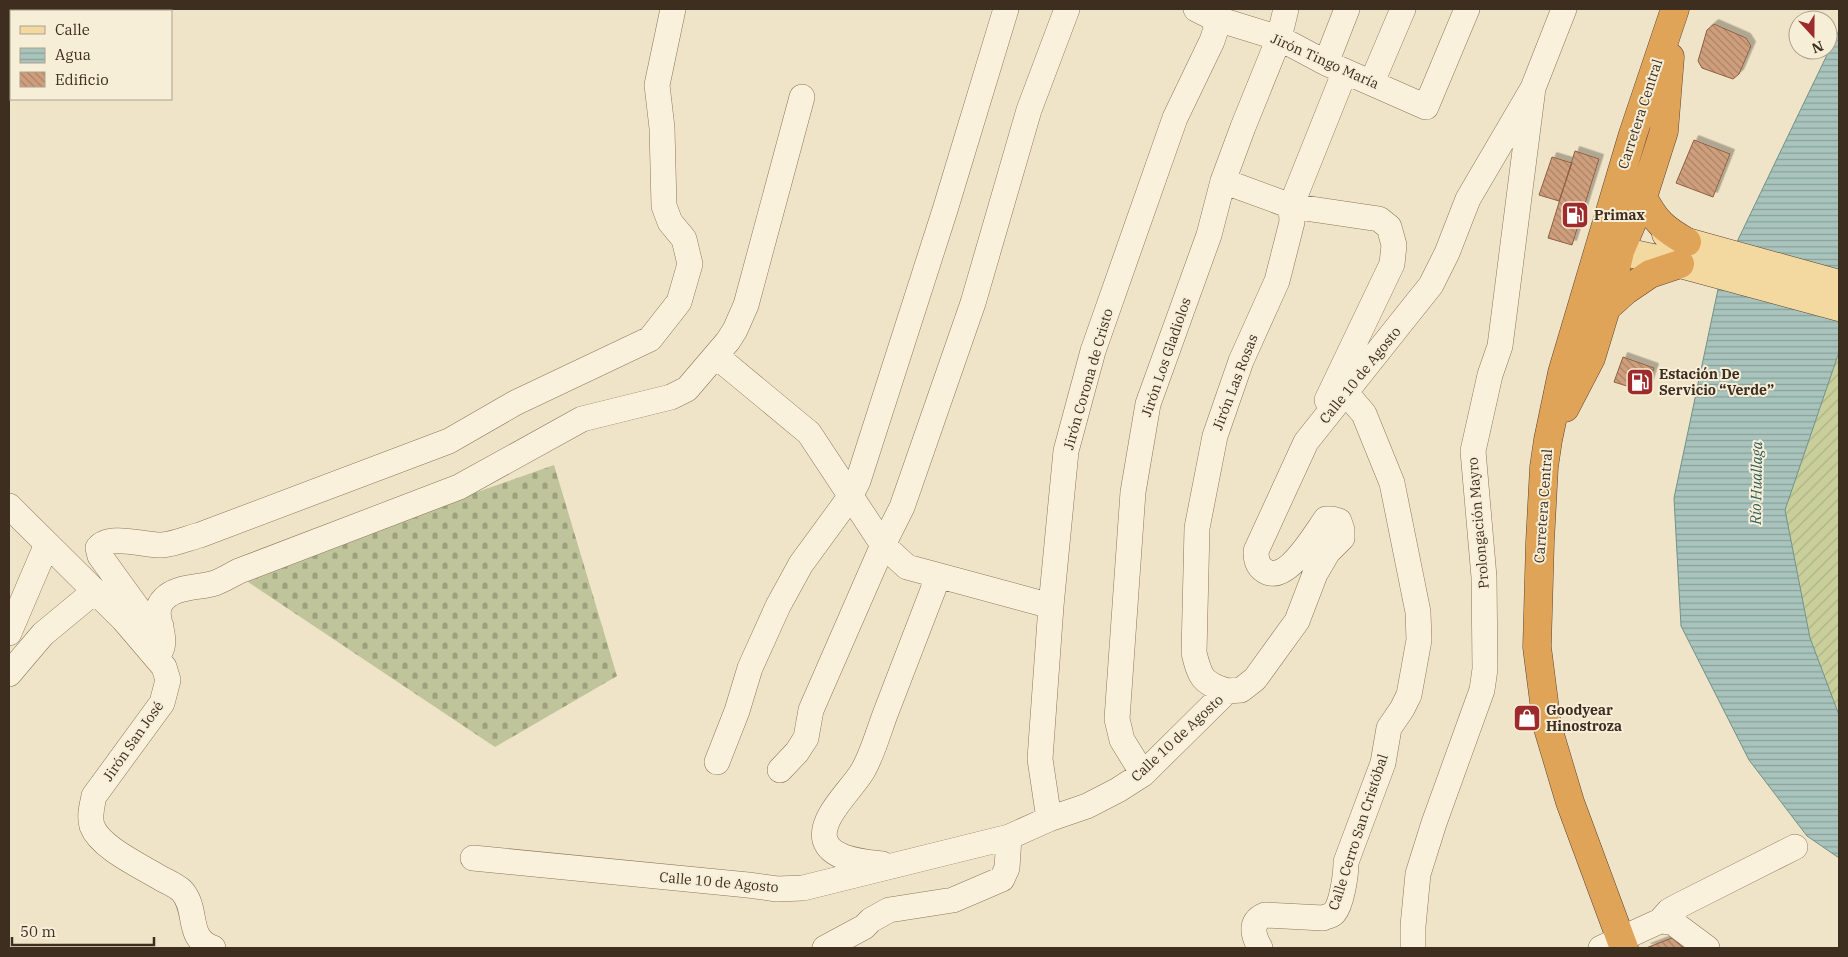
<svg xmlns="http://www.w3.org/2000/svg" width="1848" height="957" viewBox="0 0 1848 957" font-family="'IBM Plex Serif',serif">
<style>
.cemetery{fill:url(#cemetery-stones)}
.garden{fill:url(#garden-furrows)}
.water{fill:url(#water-rules);stroke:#6f938a}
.building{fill:url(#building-back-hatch);stroke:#8d5f41;filter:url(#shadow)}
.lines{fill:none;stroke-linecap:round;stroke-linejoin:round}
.minor-casing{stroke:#8d765c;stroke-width:26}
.major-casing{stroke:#5b4430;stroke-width:29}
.highway-casing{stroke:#5b4430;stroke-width:29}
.minor{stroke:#faf1dc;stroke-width:25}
.major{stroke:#f3d9a0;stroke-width:28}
.highway{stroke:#e0a458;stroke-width:28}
.labels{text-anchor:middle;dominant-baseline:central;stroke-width:4;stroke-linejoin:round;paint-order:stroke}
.street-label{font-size:14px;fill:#3d2e20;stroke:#f7eed8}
.poi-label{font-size:14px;font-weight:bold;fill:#3d2e20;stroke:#f7eed8;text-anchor:start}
.water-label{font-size:15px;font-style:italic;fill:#2f5d5a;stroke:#f7eed8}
</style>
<defs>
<pattern id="cemetery-stones" width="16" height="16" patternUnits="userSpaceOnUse" patternTransform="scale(1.25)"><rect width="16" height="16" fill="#bfc49a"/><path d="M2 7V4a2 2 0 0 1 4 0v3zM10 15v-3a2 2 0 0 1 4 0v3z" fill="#9ca07d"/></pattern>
<pattern id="garden-furrows" width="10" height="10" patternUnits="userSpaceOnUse" patternTransform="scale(1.25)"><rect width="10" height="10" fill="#c9cf9b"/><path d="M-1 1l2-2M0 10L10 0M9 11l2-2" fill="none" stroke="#aeb285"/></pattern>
<pattern id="water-rules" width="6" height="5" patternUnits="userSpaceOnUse" patternTransform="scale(1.25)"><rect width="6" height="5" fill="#a9c4bc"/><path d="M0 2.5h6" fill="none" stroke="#8ba098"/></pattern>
<pattern id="building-back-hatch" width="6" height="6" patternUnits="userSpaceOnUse" patternTransform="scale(1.25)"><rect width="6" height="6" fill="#cf9f7d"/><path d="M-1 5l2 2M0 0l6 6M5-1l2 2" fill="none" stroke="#a98266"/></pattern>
<filter id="shadow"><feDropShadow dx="4.5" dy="-4.5" stdDeviation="0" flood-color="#0004"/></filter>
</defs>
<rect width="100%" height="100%" fill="#f0e4c8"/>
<!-- cemetery -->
<path class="cemetery" d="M554 465 617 676 495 747 239 576Z"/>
<!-- garden -->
<path class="garden" d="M1839 352V715L1810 638 1785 510Z"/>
<!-- water -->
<path class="water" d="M1839 30V352L1785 510 1810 638 1839 715V858L1807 836 1749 760 1681 626 1674 498 1721 275Z"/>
<!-- building -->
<path class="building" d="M1714 24 1746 38 1751 46 1739 74 1733 79 1702 68 1698 61 1707 30Z
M1694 140 1730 154 1713 197 1676 183Z
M1575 151 1599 159 1572 245 1548 238Z
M1552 157 1572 163 1559 201 1539 195Z
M1623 357 1654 368 1646 392 1614 382Z
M1672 938 1684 948H1646Z"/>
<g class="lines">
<!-- minor casing -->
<g class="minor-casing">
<path id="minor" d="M1196 9 1214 18 1279 38 1326 63 1426 107 1467 9
M1326 63 1347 9
M1372 82 1403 9
M1223 181 1291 206 1379 219 1389 227 1394 245 1392 264 1327 400
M716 356 809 433 883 545 907 567 1051 606
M9 506 123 619 164 667 168 680 162 703 94 796C92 806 89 816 92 826 100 848 143 867 162 879 168 882 177 886 182 891 199 910 185 938 213 948
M161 626 147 621 100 556 98 548C109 533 146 546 162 545 175 544 188 538 200 535L449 441 515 403 650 339 679 302 690 264 684 239 670 222 664 206 662 128 657 85 673 9
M9 633 47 544
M156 656C175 640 147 615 164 599 176 586 199 588 215 583 223 580 231 575 239 571L459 487 582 419 671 397 687 389 728 341 735 330 746 305 802 97
M9 674 43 634 95 591
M1227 691C1202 683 1200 677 1194 653L1197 528 1215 436 1241 361 1277 281 1292 222 1291 206 1345 71
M717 762 737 711 750 668 778 606 801 564 850 497 858 481 945 210 1006 9
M780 770 797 752 806 738 811 710 883 545 902 507 973 303 1029 110 1067 9
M1143 774 1122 740 1117 719 1133 492 1148 404 1209 235 1223 181 1243 127 1279 38 1286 9
M1049 819 1040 759 1051 606 1066 451 1093 351 1175 118 1212 41 1216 29 1214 18 1216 9
M473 858 748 885 777 889 803 888 1009 837 1049 819 1087 806 1118 790 1143 774 1227 691 1241 690 1255 679 1297 621 1315 574 1328 552 1342 538V530L1339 521 1332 519H1326C1315 534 1287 584 1265 571 1257 566 1256 559 1256 551L1306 442 1431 285 1447 253 1468 199 1533 88
M882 864C865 862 831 860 825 840 819 818 852 789 862 772 872 756 879 730 886 712 903 667 921 622 938 577
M1660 921 1669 911 1678 906 1795 847
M825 948 864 927 871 920 889 910 953 900 1002 879 1007 868 1009 837
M1260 948C1253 935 1249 922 1265 915L1323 918C1327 916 1331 916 1334 913 1342 904 1346 874 1346 862L1383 763 1389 728 1402 709 1409 695 1419 640 1418 612 1392 483 1364 414 1346 393
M1413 948V926L1418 874 1434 823 1482 690 1485 669 1484 577 1473 451 1490 375 1500 346 1533 88 1564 9
M1601 948 1660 921 1672 922 1707 948"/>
</g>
<!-- major casing -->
<g class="major-casing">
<path id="major" d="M1607 232 1620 251 1680 264 1839 307
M1666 234 1687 242 1839 284"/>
</g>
<!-- highway casing -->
<g class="highway-casing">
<path id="highway" d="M1643 197C1655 221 1664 229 1687 242
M1605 309 1625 291 1650 274 1680 264
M1565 408 1591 358 1609 299 1620 251 1643 197 1664 131 1670 57
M1624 948 1570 802 1547 725 1537 647 1540 542 1544 467 1548 440 1562 373 1633 134 1675 9"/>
</g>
<!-- minor -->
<use href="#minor" class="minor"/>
<!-- major -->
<use href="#major" class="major"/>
<!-- highway -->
<use href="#highway" class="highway"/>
</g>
<!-- icons -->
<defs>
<g id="fuel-square" transform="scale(1.4375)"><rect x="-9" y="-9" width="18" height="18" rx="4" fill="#9e2a2b" stroke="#f7eed8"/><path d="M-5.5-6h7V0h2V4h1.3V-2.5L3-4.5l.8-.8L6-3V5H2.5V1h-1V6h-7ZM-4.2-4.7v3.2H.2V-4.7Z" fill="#fff"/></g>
<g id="shop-square" transform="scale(1.4375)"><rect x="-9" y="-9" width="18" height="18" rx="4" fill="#9e2a2b" stroke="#f7eed8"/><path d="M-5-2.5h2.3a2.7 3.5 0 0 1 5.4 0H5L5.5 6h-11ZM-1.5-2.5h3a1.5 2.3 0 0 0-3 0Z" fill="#fff"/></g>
</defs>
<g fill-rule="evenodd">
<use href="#fuel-square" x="1575" y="215"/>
<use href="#fuel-square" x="1640" y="382"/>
<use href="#shop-square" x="1527" y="718"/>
</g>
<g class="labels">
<!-- street labels -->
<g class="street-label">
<text transform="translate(1325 61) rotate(24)">Jirón Tingo María</text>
<text transform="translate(1640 114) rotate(-72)">Carretera Central</text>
<text transform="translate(1166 357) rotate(-71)">Jirón Los Gladiolos</text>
<text transform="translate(1360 375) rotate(-51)">Calle 10 de Agosto</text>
<text transform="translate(1088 379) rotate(-74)">Jirón Corona de Cristo</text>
<text transform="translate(1235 382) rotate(-69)">Jirón Las Rosas</text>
<text transform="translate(1543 506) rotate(-86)">Carretera Central</text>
<text transform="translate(1478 523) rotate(-95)">Prolongación Mayro</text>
<text transform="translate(1177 738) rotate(-43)">Calle 10 de Agosto</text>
<text transform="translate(133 741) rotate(-55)">Jirón San José</text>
<text transform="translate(1358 832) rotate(-72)">Calle Cerro San Cristóbal</text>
<text transform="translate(719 882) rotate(5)">Calle 10 de Agosto</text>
</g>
<!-- poi labels -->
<g class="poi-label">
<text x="1594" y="215">Primax</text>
<text x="1659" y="374">Estación De<tspan x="1659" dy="16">Servicio “Verde”</tspan></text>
<text x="1546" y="710">Goodyear<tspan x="1546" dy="16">Hinostroza</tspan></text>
</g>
<!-- water labels -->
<g class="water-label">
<text transform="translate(1756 483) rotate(-89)">Río Huallaga</text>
</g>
</g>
<!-- border -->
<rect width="1848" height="957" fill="none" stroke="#3d2e20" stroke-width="20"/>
<!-- legend -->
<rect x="10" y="10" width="162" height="90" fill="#f7eed8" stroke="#ada18e"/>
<rect x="20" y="26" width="25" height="8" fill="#f3d9a0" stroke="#ada18e"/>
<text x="55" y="35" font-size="15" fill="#3d2e20">Calle</text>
<rect x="20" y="48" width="25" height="15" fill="url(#water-rules)" stroke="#ada18e"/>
<text x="55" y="60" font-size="15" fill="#3d2e20">Agua</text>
<rect x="20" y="72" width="25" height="15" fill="url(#building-back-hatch)" stroke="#ada18e"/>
<text x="55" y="85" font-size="15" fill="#3d2e20">Edificio</text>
<!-- north arrow -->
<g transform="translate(1813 35) rotate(159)"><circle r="24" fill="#f7eed8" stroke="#ada18e"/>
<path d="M0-4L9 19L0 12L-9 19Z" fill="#9e2a2b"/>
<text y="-8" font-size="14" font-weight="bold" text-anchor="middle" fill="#3d2e20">N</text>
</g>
<!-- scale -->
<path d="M12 937v8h142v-8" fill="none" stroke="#3d2e20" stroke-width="2.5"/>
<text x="20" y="937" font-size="15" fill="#3d2e20" stroke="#f7eed8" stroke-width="4" paint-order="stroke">50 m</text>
</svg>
